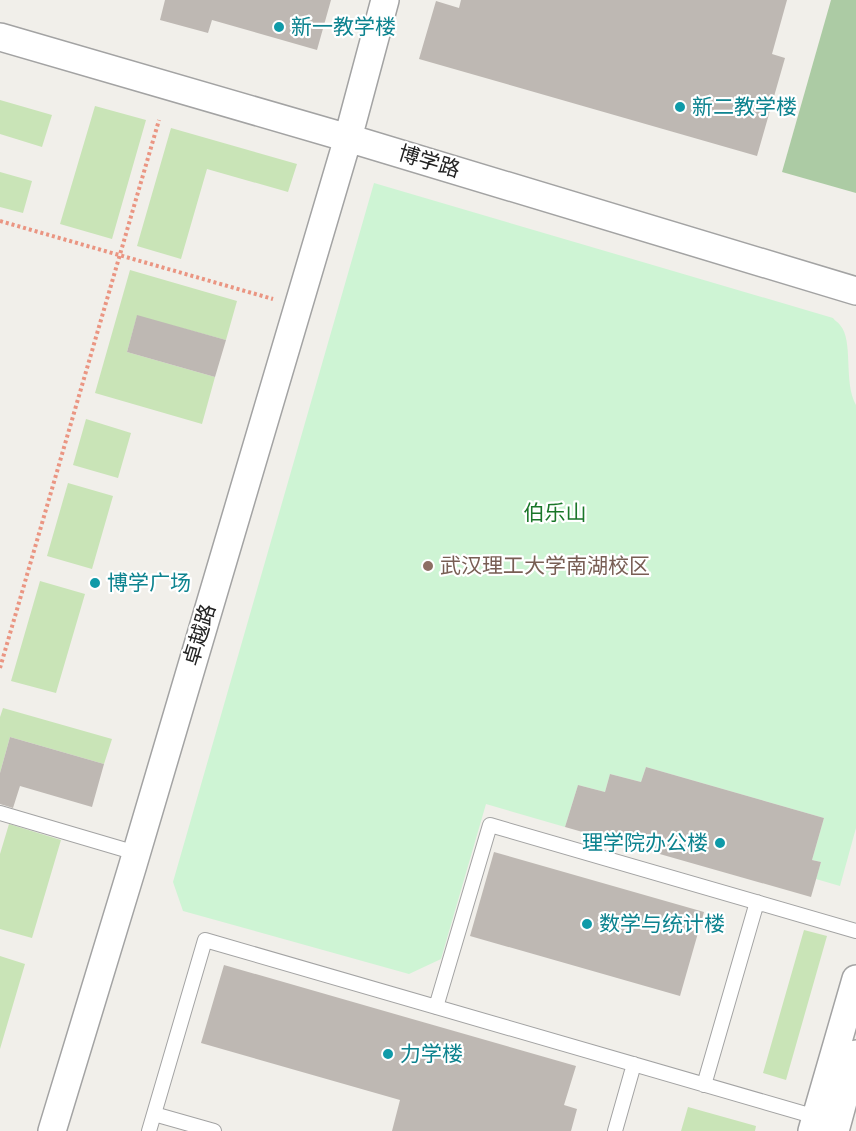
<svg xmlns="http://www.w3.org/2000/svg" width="856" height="1131" viewBox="0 0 856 1131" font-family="'Sofia Sans Condensed','Noto Sans SC',sans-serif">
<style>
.grass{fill:#c9e4b7}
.forest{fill:#accba4}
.park{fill:#cef4d4}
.building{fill:#beb8b3}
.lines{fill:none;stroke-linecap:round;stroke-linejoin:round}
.service-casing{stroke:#a3a3a3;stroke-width:16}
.minor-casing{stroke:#a3a3a3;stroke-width:30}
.path{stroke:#ea9582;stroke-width:4;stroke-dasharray:3 3;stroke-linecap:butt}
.service{stroke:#fff;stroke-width:14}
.minor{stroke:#fff;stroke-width:27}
.culture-dot{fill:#0f9aa8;stroke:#fff;stroke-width:2}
.education-dot{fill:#8d6e63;stroke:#fff;stroke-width:2}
.labels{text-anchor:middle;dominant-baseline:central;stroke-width:4.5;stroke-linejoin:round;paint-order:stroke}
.culture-label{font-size:21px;fill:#0d838f;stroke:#fff;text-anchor:start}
.street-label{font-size:21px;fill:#222;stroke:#fff}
.park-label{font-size:21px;fill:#1a7629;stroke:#fff}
.education-label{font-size:21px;fill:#785e54;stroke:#fff;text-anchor:start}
</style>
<rect width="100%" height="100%" fill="#f1efea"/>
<!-- grass -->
<path class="grass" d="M0 100 52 115 42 147 0 134Z
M95 106 146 120 112 239 60 224Z
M171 128 297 164 288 192 207 169 181 259 137 246Z
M0 172 32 181 23 213 0 207Z
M130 270 237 301 226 340 137 316 127 352 215 377 202 424 95 393Z
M86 419 131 433 118 478 73 465Z
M68 483 113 496 92 569 47 556Z
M40 581 85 594 56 693 11 681Z
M3 708 112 739 104 764 10 737 0 773V717Z
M9 824 61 840 32 938 0 929V854Z
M804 930 827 936 786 1080 763 1073Z
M0 956 25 964 0 1049Z
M688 1107 756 1126 755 1131H681Z"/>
<!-- forest -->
<path class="forest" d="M831 0H856V193L782 172Z"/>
<!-- park -->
<path class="park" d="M374 183 833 318C835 321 838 322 840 325 854 341 843 382 856 405V828L840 886 816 879 821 862 812 860 824 818 646 767 641 782 610 774 605 792 578 785 565 827 486 804 441 959 409 974 183 911 173 882Z"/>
<!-- building -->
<path class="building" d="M165 0H331L317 50 212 20 208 33 160 20Z
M461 0H787L772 54 785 58 757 156 419 59 436 1 459 8Z
M137 315 226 340 215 377 127 352Z
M10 737 104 764 92 807 20 786 13 808 0 804V773Z
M646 767 824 818 812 860 821 862 811 897 565 827 578 785 605 792 610 774 641 782Z
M494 852 704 912 680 996 470 936Z
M224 965 576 1066 564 1105 577 1109 571 1131H392L400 1100 201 1043Z"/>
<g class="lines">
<!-- service casing -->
<g class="service-casing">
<path id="service" d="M0 813 136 853
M436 1007 490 825 856 931
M704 1085 757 902
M154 1114 214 1131
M149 1131 205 940 816 1117
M615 1131 634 1064"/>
</g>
<!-- minor casing -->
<g class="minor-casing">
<path id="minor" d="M0 37 348 138 856 291
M52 1131 132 868 348 138 385 0
M812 1131 856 979
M835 1131 856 1054"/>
</g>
<!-- path -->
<path class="path" d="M0 221 273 299
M0 668 159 120"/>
<!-- service -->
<use href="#service" class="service"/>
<!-- minor -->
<use href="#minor" class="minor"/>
</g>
<!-- markers -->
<g class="culture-dot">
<circle cx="279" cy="27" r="6"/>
<circle cx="680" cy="107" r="6"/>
<circle cx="95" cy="583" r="6"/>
<circle cx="720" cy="843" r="6"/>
<circle cx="587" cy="924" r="6"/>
<circle cx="388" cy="1054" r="6"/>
</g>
<circle class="education-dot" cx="428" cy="566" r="6"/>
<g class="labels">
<!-- culture labels -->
<g class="culture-label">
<text x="291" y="27">新一教学楼</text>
<text x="692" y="107">新二教学楼</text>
<text x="107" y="583">博学广场</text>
<text x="708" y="843" text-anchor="end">理学院办公楼</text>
<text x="599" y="924">数学与统计楼</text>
<text x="400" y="1054">力学楼</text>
</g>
<!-- street labels -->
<g class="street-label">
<text transform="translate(429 162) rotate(17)">博学路</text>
<text transform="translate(200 635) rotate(-73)">卓越路</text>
</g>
<!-- park labels -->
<g class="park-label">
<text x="555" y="513">伯乐山</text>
</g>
<!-- education labels -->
<g class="education-label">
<text x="440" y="566">武汉理工大学南湖校区</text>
</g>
</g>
</svg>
